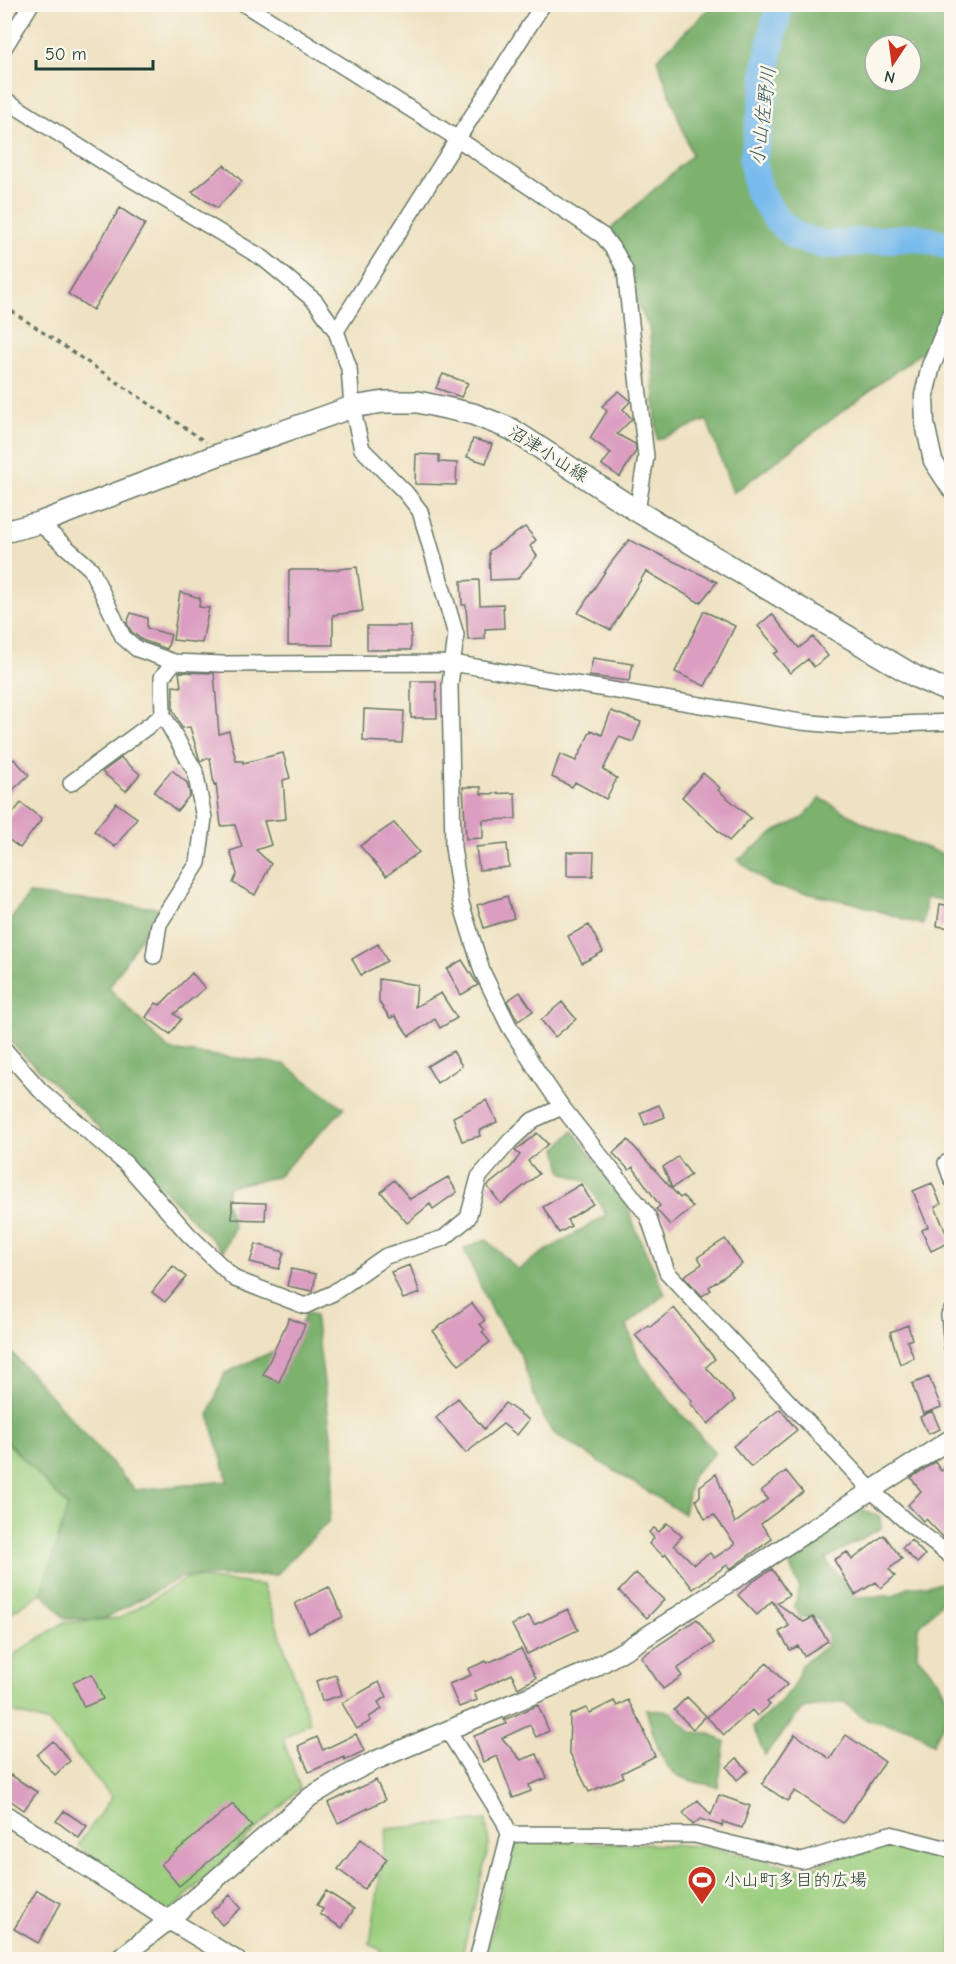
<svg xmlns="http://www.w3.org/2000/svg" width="956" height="1964" viewBox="0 0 956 1964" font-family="'Comic Neue','Klee One',sans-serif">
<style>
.green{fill:#9bce7f;stroke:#5d865a;stroke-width:1.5}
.forest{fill:#7cb16e;stroke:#4e7751;stroke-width:1.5;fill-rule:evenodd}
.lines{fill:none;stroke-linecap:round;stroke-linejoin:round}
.river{stroke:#77baec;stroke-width:28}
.building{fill:#db9ec1}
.minor-casing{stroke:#677766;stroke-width:18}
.tertiary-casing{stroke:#677766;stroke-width:21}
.secondary-casing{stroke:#677766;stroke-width:24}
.path{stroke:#677766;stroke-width:3;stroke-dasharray:4.5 4.5;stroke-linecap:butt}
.minor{stroke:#fff;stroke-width:15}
.tertiary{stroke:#fff;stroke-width:18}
.secondary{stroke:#fff;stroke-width:21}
.labels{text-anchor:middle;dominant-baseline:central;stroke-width:5;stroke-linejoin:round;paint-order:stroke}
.street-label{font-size:18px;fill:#1f3d34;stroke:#fbf7ec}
.poi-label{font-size:18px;fill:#1f3d34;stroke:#fbf7ec;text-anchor:start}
.water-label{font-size:20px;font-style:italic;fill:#355c62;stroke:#fbf7ec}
</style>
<rect width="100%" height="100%" fill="#fbf7ec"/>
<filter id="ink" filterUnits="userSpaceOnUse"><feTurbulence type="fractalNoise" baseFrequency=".0167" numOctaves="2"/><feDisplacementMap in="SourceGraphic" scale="12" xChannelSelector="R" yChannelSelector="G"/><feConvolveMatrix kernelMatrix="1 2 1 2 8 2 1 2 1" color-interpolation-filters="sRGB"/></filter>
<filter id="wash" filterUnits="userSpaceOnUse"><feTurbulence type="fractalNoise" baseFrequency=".008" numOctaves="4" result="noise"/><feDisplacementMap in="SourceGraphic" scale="24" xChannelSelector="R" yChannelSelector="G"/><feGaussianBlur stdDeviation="1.35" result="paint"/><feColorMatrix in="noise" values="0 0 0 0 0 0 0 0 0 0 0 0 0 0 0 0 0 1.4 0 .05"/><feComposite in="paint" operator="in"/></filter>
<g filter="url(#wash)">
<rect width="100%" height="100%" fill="#eee2c2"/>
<!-- green -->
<path class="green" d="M5 1440 68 1506 48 1589 5 1616Z
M189 1577 263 1585 310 1722 283 1739 300 1788 164 1917 78 1845 112 1797 49 1723 11 1712 15 1654 63 1623 120 1618Z
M486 1820 489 1845 461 1959H378L381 1950 370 1944 387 1829Z
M523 1841 706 1846 804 1870 886 1842 951 1859V1959L485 1960 512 1848Z"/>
<!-- forest -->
<path class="forest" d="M713 5H951V330L733 493 707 420 657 440 653 365 649 327 603 236 692 155 657 59ZM875 45H911V81H875Z
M820 798 871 827 951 857V902L926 897 923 925 854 903 771 886 738 860 776 831 803 818Z
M29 894 159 908 109 988 169 1050 284 1064 344 1108 277 1177 229 1186 225 1199 234 1228 223 1251 156 1182 5 1037V928Z
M573 1131 627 1205 638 1235 665 1294 627 1325 639 1360 670 1401 715 1453 692 1475 684 1514 552 1432 538 1407 520 1353 491 1310 464 1249 486 1239 518 1270 536 1257 606 1215 587 1182 562 1172 557 1148Z
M305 1313 315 1315 335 1464 329 1521 276 1575 182 1577 104 1619H65L42 1592 68 1506 5 1439 4 1344 135 1490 228 1481 209 1415 225 1373 285 1346H295Z
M864 1510 880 1517 881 1528 825 1559 856 1597 893 1596 908 1587 943 1583 951 1592 918 1628 917 1655 938 1680 951 1707 933 1744 912 1729 867 1720 844 1702 803 1708 765 1755 753 1727C770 1710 798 1692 800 1666L827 1645 828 1635 818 1618 800 1617 794 1606 800 1589 787 1559C806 1541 839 1516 864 1510Z
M646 1709 671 1712 691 1732 708 1733 725 1742 718 1787C706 1784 692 1782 681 1777 660 1768 652 1729 646 1709Z"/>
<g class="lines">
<!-- river -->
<path class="river" d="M779 4 767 63 765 89 753 161 758 191 778 221 797 237 825 245 914 237 952 246"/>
</g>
<g id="blocks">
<!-- building -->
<path class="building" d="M224 165 242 181 217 208 192 192Z
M120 208 145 224 93 310 68 294Z
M443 374 468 383 461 397 436 388Z
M619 391 630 400V402L623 409 632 419 617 434 635 444 636 451 620 477 602 465 611 453 590 438 607 411 602 406Z
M473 439 492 444 486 463 467 457Z
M416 454 439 455V462L457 463 456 485 415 484Z
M525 527 536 540 530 546 537 556 517 579 490 580 489 551Z
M629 540 717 582 700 603 646 571 611 630 578 613 610 564Z
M357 567 363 611 333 615V645H288L289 570H332Z
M479 580 480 605 503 604 504 628 485 629V639L468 640 466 605H462L461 581Z
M180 592 200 598 199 607 209 608 202 643 173 640Z
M704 611 735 626 705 686 675 672Z
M131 613 147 618V628L171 635 167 649 142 640 131 631 127 623Z
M772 614 799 648 813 637 828 656 814 667 808 659 790 673 774 654 779 651 758 626Z
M367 626H411V650H367Z
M593 658 633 664 629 681 589 676Z
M179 672 214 673 219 734 229 731 236 761H243V763L283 753 290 778 283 780 286 819 264 821 271 845 256 850 271 864 255 895 233 883 237 874 230 851 242 847 235 825 221 826 216 784 214 785 210 758 200 761 190 727 182 728 173 710V686L181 687Z
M411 681H436L437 718H411Z
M364 709 404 711 402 743 363 741Z
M611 711 641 722 633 742 619 737 603 770 617 778 606 799 575 782 572 787 552 777 560 754 576 761 591 730 602 735Z
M121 758 140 774 126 791 102 772Z
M14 759 29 775 4 798V768Z
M172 770 187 783 190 795 177 811 154 792Z
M703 773 720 788 718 790 751 818 729 841 682 797Z
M463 787H481V794L515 793 516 819 483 820V838L466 839Z
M21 803 42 819 20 848 4 836V824Z
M116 803 137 818 115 847 94 831Z
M394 823 419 852 386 876 360 846Z
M507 844 509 867 479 870 476 847Z
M567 852H594L593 876H567Z
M507 896 514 918 484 928 477 905Z
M940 904 951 906V928L937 926Z
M589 925 603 952 582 963 568 936Z
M378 944 387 961 361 975 352 959Z
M462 960 478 985 461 995 447 969Z
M192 973 205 988 174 1014 181 1019 170 1034 146 1017 156 1003 160 1005Z
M379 979 417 985 415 1007 441 993 457 1018 440 1028 435 1019 409 1036 395 1016 390 1018 379 1002Z
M520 992 533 1011 518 1021 507 1001Z
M562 1002 576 1019 555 1037 541 1020Z
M453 1051 462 1066 437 1083 427 1066Z
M487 1100 497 1122 479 1131 480 1136 462 1141 453 1117Z
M659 1105 665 1117 645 1125 640 1113Z
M537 1133 548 1144 528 1161 539 1174 501 1204 487 1186 511 1167 520 1155 515 1151Z
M628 1140 680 1198 683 1196 693 1207 670 1225 656 1209 660 1206 633 1167 629 1170 613 1153Z
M678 1157 691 1175 672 1188 663 1167Z
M448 1177 457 1192 433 1209 430 1204 407 1223 381 1192 394 1180 410 1199Z
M932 1183 941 1204 935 1207 950 1242 931 1251 922 1230 928 1227 913 1191Z
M581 1184 593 1204 567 1220 571 1226 559 1233 543 1207Z
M232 1202 266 1203 265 1220 232 1219Z
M725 1239 742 1264 709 1287 711 1290 702 1296 684 1276 702 1264 698 1257Z
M256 1244 284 1252 279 1269 250 1262Z
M410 1265 420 1293 403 1299 391 1272Z
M173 1266 186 1277 165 1302 152 1292Z
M291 1269 316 1274 313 1291 287 1286Z
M472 1303 485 1320 480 1324 485 1330 482 1332 490 1342 459 1365 433 1331Z
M674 1308 715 1359 706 1367 735 1400 708 1424 690 1403 692 1401 635 1335 648 1325 650 1327Z
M289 1318 305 1325 279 1382 263 1375Z
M908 1325 912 1339 907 1341 914 1358 900 1364 890 1332Z
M929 1377 941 1407 923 1414 912 1384Z
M458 1398 484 1429 505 1403 529 1420 517 1435 503 1424 466 1453 436 1418Z
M780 1409 797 1430 751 1467 733 1446Z
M932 1411 940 1429 928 1434 920 1417Z
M935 1462 941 1471 951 1464V1533L944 1538 926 1519 923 1521 908 1505 921 1491 911 1478Z
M786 1471 803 1492 761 1524 772 1539 730 1569 727 1565 693 1589 666 1554 664 1556 649 1544 654 1538 649 1532 654 1528 659 1532 667 1523 682 1536 674 1545 694 1564 710 1553 714 1558 735 1544 714 1515 705 1519 696 1500 700 1496V1486L716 1474 735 1523 768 1499 761 1491Z
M884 1535 902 1559 889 1569 895 1576 881 1588 876 1582 855 1595 834 1560 847 1552 852 1560Z
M911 1540 925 1555 917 1563 902 1548Z
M772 1569 789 1595 777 1603 804 1622 813 1617 828 1641 804 1656 798 1646 790 1650 779 1632 789 1626 772 1601 757 1615 738 1595 752 1582Z
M636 1573 664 1600 647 1618 619 1591Z
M329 1587 343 1617 309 1633 295 1603Z
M568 1609 578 1630 527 1654 512 1625 529 1616 534 1625Z
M697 1619 714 1643 677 1669 682 1676 663 1689 641 1657Z
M521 1649 536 1678 518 1688 512 1674 474 1692 477 1700 459 1707 449 1684 471 1675 468 1669 486 1661 487 1663Z
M767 1663 787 1685 767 1702 770 1705 757 1716 752 1710 724 1735 707 1717Z
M92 1674 103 1699 84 1707 73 1682Z
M336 1675 342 1695 322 1701 316 1681Z
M379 1682 387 1697 378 1702 382 1709 369 1717 371 1721 357 1729 342 1703Z
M687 1697 706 1716 693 1729 674 1710Z
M628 1700 645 1732 644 1733 655 1756 622 1773 624 1777 589 1792 569 1751 570 1715 586 1708 590 1713 614 1701 617 1706Z
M538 1705 549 1731 536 1737 530 1725 502 1738 521 1760 537 1754 547 1778 529 1785 531 1791 513 1798 497 1756 483 1762 474 1736 506 1724 504 1720Z
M356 1734 364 1751 345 1760 344 1757 309 1772 298 1746 317 1737 323 1750Z
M795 1734 830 1759 846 1735 885 1762 843 1823 795 1791 787 1801 762 1784Z
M53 1741 70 1761 55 1775 37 1755Z
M737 1758 748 1771 737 1780 727 1767Z
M11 1775 37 1792 24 1810 4 1796V1785Z
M376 1780 385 1800 338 1823 328 1803Z
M719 1795 750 1806 742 1828 723 1822 722 1826 700 1819 693 1825 683 1813 698 1800 711 1815Z
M233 1804 252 1826 179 1886 161 1864Z
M64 1811 87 1826 79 1838 56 1821Z
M361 1839 387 1859 364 1889 338 1869Z
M37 1890 61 1903 38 1943 14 1929Z
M326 1891 354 1909 342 1928 320 1914 323 1909 317 1905Z
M230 1895 241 1908 222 1925 211 1912Z"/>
</g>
</g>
<g filter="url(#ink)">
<use href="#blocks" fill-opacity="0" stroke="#677766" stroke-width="1.5"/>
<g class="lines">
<!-- minor casing -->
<g class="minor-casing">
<path id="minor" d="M244 4 458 139 603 236 616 253 625 270 646 457 637 511
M4 48 31 4
M4 99 113 168 264 259 315 301 336 331 349 368 352 407 362 449 406 493 420 511 456 635 450 685 453 847 461 903 482 971 509 1026 536 1069 562 1107 648 1216 667 1272 872 1491 909 1524 952 1557
M336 331 543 4
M39 523 91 569 123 637 137 649 174 662 222 664 452 663 801 722 846 726 952 722
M71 783 163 715 162 677 174 662
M154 956 159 924 198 863 204 818 195 771 163 715
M4 1049 40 1090 126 1164 189 1235 235 1279 305 1306 333 1293 386 1256 444 1238 468 1218 479 1177 510 1141 533 1120 562 1107
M946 1163 952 1180
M952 1310 949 1315 952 1348
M448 1731 504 1821 509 1834 477 1960
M509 1834 695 1835 802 1861 890 1834 952 1850"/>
</g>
<!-- tertiary casing -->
<g class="tertiary-casing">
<path id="tertiary" d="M952 315 931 366 924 395 925 424 933 461 952 490
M4 1814 164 1917 236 1960
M118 1960 169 1920 310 1797 343 1777 374 1761 587 1672 630 1647 952 1438"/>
</g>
<!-- secondary casing -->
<g class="secondary-casing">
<path id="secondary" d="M4 532 39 523 223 453 352 407 384 402H418L473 414 511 429 637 511 916 677 952 693"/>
</g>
<!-- path -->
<path class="path" d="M4 306 206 442"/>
<!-- minor -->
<use href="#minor" class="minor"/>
<!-- tertiary -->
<use href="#tertiary" class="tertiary"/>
<!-- secondary -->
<use href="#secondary" class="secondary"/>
</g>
</g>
<!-- icons -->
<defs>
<g id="stadium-pin" transform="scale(1.5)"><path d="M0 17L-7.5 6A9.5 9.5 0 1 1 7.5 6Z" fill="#c8321e" stroke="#fbf7ec"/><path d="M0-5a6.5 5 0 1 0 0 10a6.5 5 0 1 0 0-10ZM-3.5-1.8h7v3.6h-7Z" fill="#fff"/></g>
</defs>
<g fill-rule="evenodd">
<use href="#stadium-pin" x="702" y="1880"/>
</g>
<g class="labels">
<!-- street labels -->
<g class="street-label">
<text transform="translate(548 454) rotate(32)">沼津小山線</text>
</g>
<!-- poi labels -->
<g class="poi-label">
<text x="723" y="1880">小山町多目的広場</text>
</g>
<!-- water labels -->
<g class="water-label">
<text transform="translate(763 116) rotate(-83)">小山佐野川</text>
</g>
</g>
<!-- margin -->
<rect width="956" height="1964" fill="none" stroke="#fbf7ec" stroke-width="24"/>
<!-- north arrow -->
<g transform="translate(893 63) rotate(193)"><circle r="28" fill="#fbf7ec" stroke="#a3ada2" stroke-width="1.5"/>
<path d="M0-4.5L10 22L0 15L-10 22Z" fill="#c8321e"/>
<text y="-9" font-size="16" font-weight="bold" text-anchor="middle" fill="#1f3d34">N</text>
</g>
<!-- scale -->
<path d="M36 60v9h117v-9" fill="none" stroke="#1f3d34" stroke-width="3"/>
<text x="45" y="60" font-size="18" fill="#1f3d34" stroke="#fbf7ec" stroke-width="4.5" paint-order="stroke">50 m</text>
</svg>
